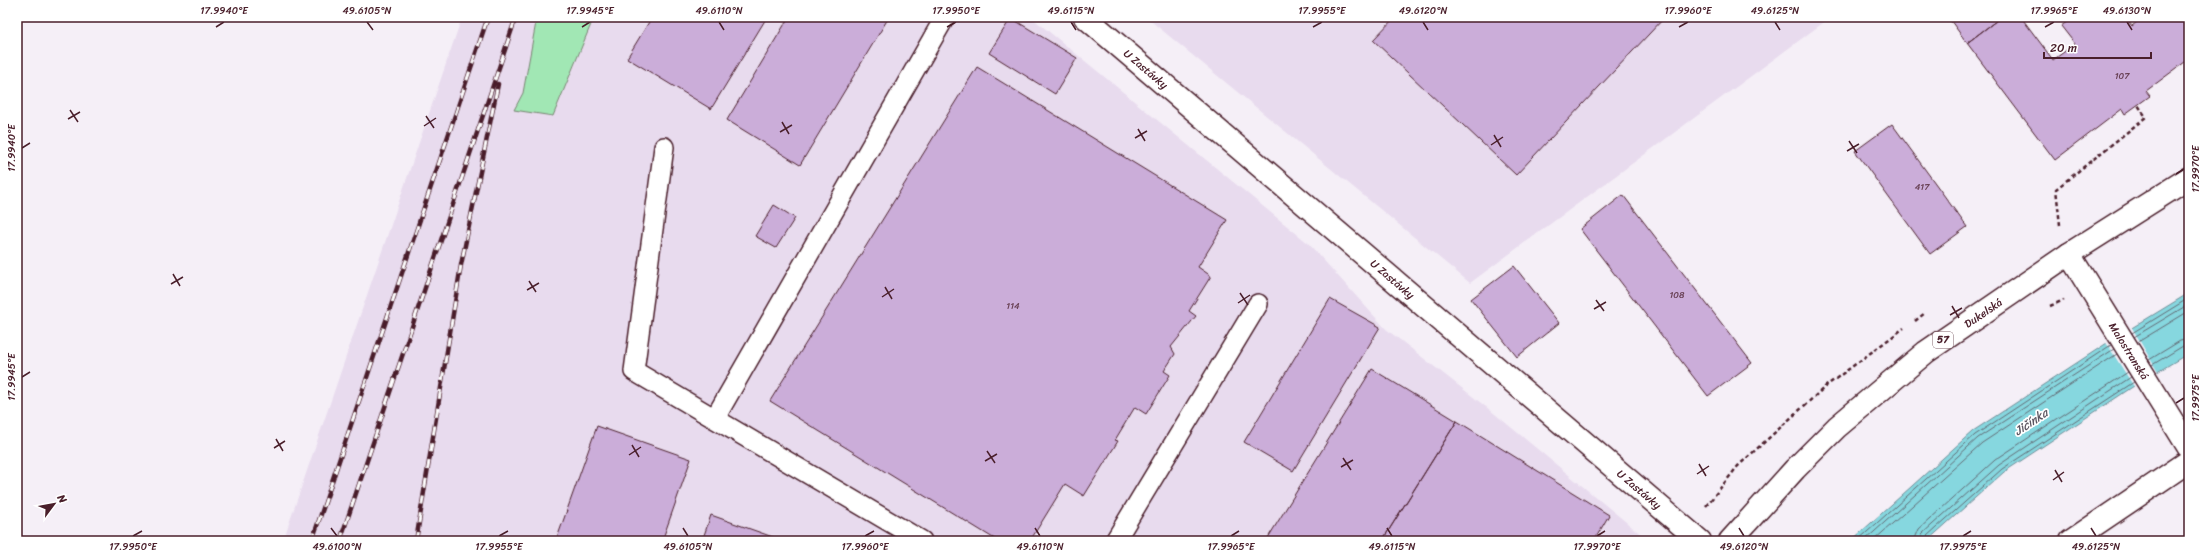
<svg xmlns="http://www.w3.org/2000/svg" width="2206" height="558" viewBox="0 0 2206 558" font-family="Sriracha,sans-serif">
<style>
.built{fill:#e8dbee}
.green{fill:#a1e7b4;stroke:#768370}
.water{fill:#86d7df;stroke:#6e8d97}
.pier{fill:#f5eff7}
.lines{fill:none;stroke-linecap:round;stroke-linejoin:round}
.shore{stroke:#626973;stroke-width:1}
.building{fill:#cbadd9;stroke:#4a1f2b}
.lane-casing{stroke:#4a1f2b;stroke-width:22}
.street-casing{stroke:#4a1f2b;stroke-width:25}
.primary-casing{stroke:#4a1f2b;stroke-width:25}
.path{stroke:#4a1f2b;stroke-width:2.5;stroke-dasharray:4 3;stroke-linecap:butt}
.lane{stroke:#fff;stroke-width:19}
.street{stroke:#fff;stroke-width:22}
.primary{stroke:#fff;stroke-width:22}
.rail-casing{stroke:#4a1f2b;stroke-width:4.5}
.rail{stroke:#fff;stroke-width:3;stroke-dasharray:9;stroke-linecap:butt}
.ticks{fill:none;stroke:#4a1f2b;stroke-width:1.5}
.labels{text-anchor:middle;dominant-baseline:central;stroke-width:3.5;stroke-linejoin:round;paint-order:stroke}
.number-label{font-size:9px;fill:#6a4256}
.shield{fill:#fff;stroke:#80626b;stroke-width:1}
.shield-label{font-size:10px;font-weight:bold;fill:#4a1f2b}
.street-label{font-size:11px;fill:#4a1f2b;stroke:#fff}
.water-label{font-size:12px;font-style:italic;fill:#5c5661;stroke:#fff}
.neatline{fill:none;stroke:#4a1f2b;stroke-width:1.5}
.ticks-label{font-size:10px;text-anchor:middle;fill:#4a1f2b}
</style>
<rect width="100%" height="100%" fill="#f5eff7"/>
<filter id="ink" filterUnits="userSpaceOnUse"><feTurbulence type="fractalNoise" baseFrequency=".025" numOctaves="2"/><feDisplacementMap in="SourceGraphic" scale="8" xChannelSelector="R" yChannelSelector="G"/><feConvolveMatrix kernelMatrix="1 2 1 2 8 2 1 2 1" color-interpolation-filters="sRGB"/></filter>
<g filter="url(#ink)">
<!-- built -->
<path class="built" d="M462 17H537L523 93 514 110 553 116 594 17H1031L1308 243 1386 329 1490 410 1643 536 1640 541H283Z
M1146 17H1831L1470 283Z"/>
<!-- green -->
<path class="green" d="M537 17H594L553 116 514 110 523 93Z"/>
<!-- water -->
<path class="water" d="M2189 293V353L2134 386 2004 472 1927 541H1851L1973 431 2107 343Z"/>
<!-- pier -->
<path class="pier" d="M2131 326 2159 374 2135 388 2105 341Z"/>
<g class="lines">
<!-- shore -->
<path class="shore" d="M2132 333 2189 298
M2134 337 2189 304
M2138 342 2189 311
M2149 360 2180 341 2189 339
M2152 365 2183 346 2189 345
M1857 541 1975 435 2111 345
M1864 541 1978 438 2114 349
M1873 541 1982 443 2117 354
M1914 541 1919 529 1995 460 2128 372
M1920 541 1923 533 1999 465 2131 377
M1925 541 1927 536 2002 469 2134 382"/>
</g>
<!-- building -->
<path class="building" d="M652 17H767L711 109 627 58Z
M789 17H889L800 165 727 120Z
M1395 17H1665L1516 175 1373 40Z
M1948 17H2001L1967 43Z
M2001 17H2021L2053 60 2075 44 2061 26 2074 17H2125L2132 26 2143 17H2189V59L2146 91 2150 96 2125 114 2122 109 2055 160 1967 43Z
M1011 18 1077 58 1055 94 989 53Z
M977 67 1227 220 1198 267 1211 276 1189 311 1196 316 1171 347 1175 354 1164 371 1170 375 1146 414 1135 407 1115 440 1118 441 1084 496 1065 484 1030 541H998L770 401Z
M1892 124 1967 227 1930 254 1855 151Z
M1623 195 1752 363 1708 396 1580 229Z
M774 205 795 218 776 248 755 236Z
M1514 266 1559 323 1517 357 1471 299Z
M1330 299 1380 327 1293 471 1244 442Z
M1372 369 1457 421 1382 541H1266Z
M1457 421 1609 515 1594 541H1382Z
M597 426 691 459 662 541H556Z
M711 515 784 541H702Z"/>
<g class="lines">
<!-- lane casing -->
<g class="lane-casing">
<path id="lane" d="M664 147 634 371 922 541
M715 418 945 17
M1115 541 1258 304"/>
</g>
<!-- street casing -->
<g class="street-casing">
<g id="street">
<path id="s1" d="M1085 17 1700 541"/>
<path id="s2" d="M2069 254 2189 448"/>
<path d="M2071 541 2189 461"/>
</g>
</g>
<!-- primary casing -->
<g class="primary-casing">
<g id="primary">
<path id="s3" d="M1730 541 1795 469 1837 427 1926 352 2069 254 2189 178"/>
</g>
</g>
<!-- path -->
<path class="path" d="M2060 225 2056 189 2146 117 2138 105
M2050 306 2064 300
M1915 321 1925 313
M1706 506 1738 466 1826 386 1904 328"/>
<!-- lane -->
<use href="#lane" class="lane"/>
<!-- street -->
<use href="#street" class="street"/>
<!-- primary -->
<use href="#primary" class="primary"/>
<!-- rail casing -->
<g class="rail-casing">
<path id="rail" d="M312 541 488 17
M340 541 516 17
M416 541 461 265 498 84"/>
</g>
<!-- rail -->
<use href="#rail" class="rail"/>
</g>
</g>
<!-- ticks -->
<path class="ticks" d="M367 22 373 30M719 22 724 30M1071 22 1076 30M1423 22 1428 30M1775 22 1780 30M2127 22 2132 30M216 27 224 22M582 27 590 22M947 27 956 22M1313 27 1322 22M1679 27 1688 22M2045 27 2054 22M70 110 78 122M426 116 434 128M68 119 80 112M782 122 789 134M424 126 436 118M1138 129 1145 141M780 132 792 125M1494 135 1501 147M1135 138 1147 131M1849 141 1857 153M1491 145 1503 137M22 148 30 143M1847 151 1859 144M2176 174 2184 169M173 274 180 286M529 281 536 292M171 284 183 277M885 287 892 299M527 290 539 283M1240 293 1248 305M882 297 894 289M1596 300 1604 311M1238 303 1250 295M1952 306 1959 318M1594 309 1606 302M1950 315 1962 308M22 377 30 372M2176 403 2184 398M276 439 283 451M632 445 639 457M274 448 285 441M987 451 995 463M629 455 641 447M1343 458 1351 470M985 461 997 454M1699 464 1706 476M1341 467 1353 460M2055 470 2062 482M1697 474 1709 466M2053 480 2064 472M331 528 337 536M683 528 688 536M1035 528 1040 536M1387 528 1392 536M1739 528 1744 536M2091 528 2096 536M133 536 142 531M499 536 508 531M865 536 874 531M1231 536 1239 531M1597 536 1605 531M1963 536 1971 531"/>
<g class="labels">
<!-- number labels -->
<g class="number-label">
<text x="2122" y="76">107</text>
<text x="1922" y="187">417</text>
<text x="1677" y="295">108</text>
<text x="1013" y="306">114</text>
</g>
<!-- shield labels -->
<rect class="shield" x="1933" y="332" width="20" height="16" rx="3"/>
<g class="shield-label">
<text x="1943" y="340">57</text>
</g>
<!-- street labels -->
<g class="street-label">
<text stroke="none"><textPath href="#s1" startOffset="80">U Zastávky</textPath></text>
<text stroke="none"><textPath href="#s1" startOffset="404">U Zastávky</textPath></text>
<text stroke="none"><textPath href="#s3" startOffset="342">Dukelská</textPath></text>
<text stroke="none"><textPath href="#s2" startOffset="114">Malostranská</textPath></text>
<text stroke="none"><textPath href="#s1" startOffset="728">U Zastávky</textPath></text>
</g>
<!-- water labels -->
<g class="water-label">
<text transform="translate(2031 422) rotate(-34)">Jičínka</text>
</g>
</g>
<!-- margin -->
<rect width="2206" height="558" fill="none" stroke="#fff" stroke-width="44"/>
<!-- north arrow -->
<g transform="translate(54 504) rotate(58)" stroke="#ffffff" stroke-width="3" paint-order="stroke">
<path d="M0-3L7 15L0 10L-7 15Z" fill="#4a1f2b"/>
<text y="-6" font-size="11" font-weight="bold" text-anchor="middle" fill="#4a1f2b">N</text>
</g>
<!-- scale -->
<path d="M2044 52v6h107v-6" fill="none" stroke="#4a1f2b" stroke-width="2"/>
<text x="2050" y="52" font-size="12" fill="#4a1f2b" stroke="#ffffff" stroke-width="3" paint-order="stroke">20 m</text>
<rect x="22" y="22" width="2162" height="514" class="neatline"/>
<g class="ticks-label">
<text x="224" y="14">17.9940°E</text>
<text x="367" y="14">49.6105°N</text>
<text x="590" y="14">17.9945°E</text>
<text x="719" y="14">49.6110°N</text>
<text x="956" y="14">17.9950°E</text>
<text x="1071" y="14">49.6115°N</text>
<text x="1322" y="14">17.9955°E</text>
<text x="1423" y="14">49.6120°N</text>
<text x="1688" y="14">17.9960°E</text>
<text x="1775" y="14">49.6125°N</text>
<text x="2054" y="14">17.9965°E</text>
<text x="2127" y="14">49.6130°N</text>
<text transform="translate(11 148) rotate(-90)" y="4">17.9940°E</text>
<text transform="translate(2195 169) rotate(-90)" y="4">17.9970°E</text>
<text transform="translate(11 377) rotate(-90)" y="4">17.9945°E</text>
<text transform="translate(2195 398) rotate(-90)" y="4">17.9975°E</text>
<text x="133" y="550">17.9950°E</text>
<text x="337" y="550">49.6100°N</text>
<text x="499" y="550">17.9955°E</text>
<text x="688" y="550">49.6105°N</text>
<text x="865" y="550">17.9960°E</text>
<text x="1040" y="550">49.6110°N</text>
<text x="1231" y="550">17.9965°E</text>
<text x="1392" y="550">49.6115°N</text>
<text x="1597" y="550">17.9970°E</text>
<text x="1744" y="550">49.6120°N</text>
<text x="1963" y="550">17.9975°E</text>
<text x="2096" y="550">49.6125°N</text>
</g>
</svg>
